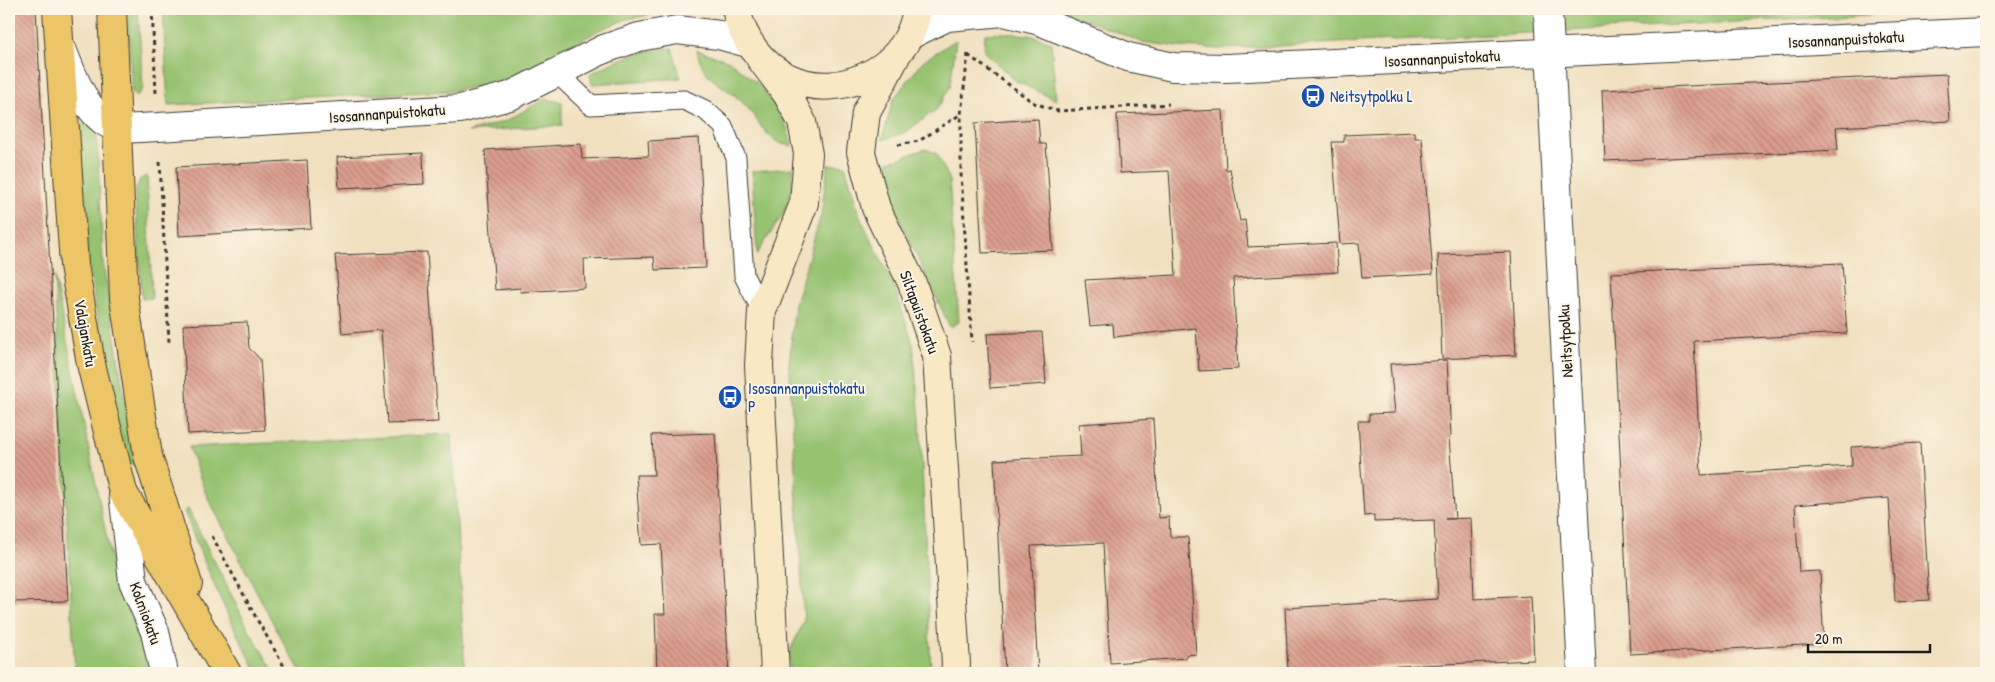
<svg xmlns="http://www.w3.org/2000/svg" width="1995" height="682" viewBox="0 0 1995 682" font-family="'Patrick Hand',sans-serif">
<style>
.green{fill:#97c371;stroke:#5a7046}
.building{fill:url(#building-back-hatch)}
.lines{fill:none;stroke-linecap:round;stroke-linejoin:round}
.service-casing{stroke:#3c3934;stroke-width:21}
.minor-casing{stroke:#3c3934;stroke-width:30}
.tertiary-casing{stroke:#3c3934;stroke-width:30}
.secondary-casing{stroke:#3c3934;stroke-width:30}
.primary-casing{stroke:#3c3934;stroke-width:30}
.path{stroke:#3c3934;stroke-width:3;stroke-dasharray:4 4;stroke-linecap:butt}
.service{stroke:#fff;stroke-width:19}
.minor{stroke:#fff;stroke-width:28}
.tertiary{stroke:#fff;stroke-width:28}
.secondary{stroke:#f8e8c3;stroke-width:28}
.primary{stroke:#edc569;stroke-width:28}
.labels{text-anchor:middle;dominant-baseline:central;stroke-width:4;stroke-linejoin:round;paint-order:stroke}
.street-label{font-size:16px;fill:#1c1c1c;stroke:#fcf5e5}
.transit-label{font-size:16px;fill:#164399;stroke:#fcf5e5;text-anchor:start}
</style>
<defs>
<pattern id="building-back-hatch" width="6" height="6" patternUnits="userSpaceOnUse" patternTransform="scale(1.25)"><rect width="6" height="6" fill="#db9e8e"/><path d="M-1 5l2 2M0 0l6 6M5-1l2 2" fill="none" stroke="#b18073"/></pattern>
</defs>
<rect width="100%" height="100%" fill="#fcf5e5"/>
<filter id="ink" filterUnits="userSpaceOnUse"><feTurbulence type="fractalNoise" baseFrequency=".02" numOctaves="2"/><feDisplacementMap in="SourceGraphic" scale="10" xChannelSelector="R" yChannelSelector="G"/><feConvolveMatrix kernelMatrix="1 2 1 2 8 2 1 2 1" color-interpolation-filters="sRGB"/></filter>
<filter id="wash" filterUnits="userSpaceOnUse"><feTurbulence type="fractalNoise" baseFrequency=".0096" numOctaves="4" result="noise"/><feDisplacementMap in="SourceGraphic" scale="20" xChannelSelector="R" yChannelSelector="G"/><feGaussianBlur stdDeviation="1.12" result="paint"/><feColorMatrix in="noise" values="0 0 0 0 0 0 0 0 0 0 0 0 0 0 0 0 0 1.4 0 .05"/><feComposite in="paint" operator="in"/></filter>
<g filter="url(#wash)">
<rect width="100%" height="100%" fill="#f0e0bf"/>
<!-- green -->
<path class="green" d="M127 9H138L143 88 137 96 132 93Z
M163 9H662L663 13 627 19 599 30 521 75 490 85 448 91 168 105Z
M1057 9H1982L1224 49 1178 47 1142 42Z
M1003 33 1029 35 1051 42 1056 100 1016 81 984 52 985 34Z
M956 40 950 87 937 109 906 132 882 140 893 100 923 61Z
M672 48 681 78 592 84 590 74C620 58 638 51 672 48Z
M697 50 729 61 757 83 782 112 792 146C766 144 760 120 744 104 724 83 703 83 697 50Z
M545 99 562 102V125L468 132 506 121Z
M85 122 97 133 103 263 135 464 130 465 113 409 88 262 80 127Z
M925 149 936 153 949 178 959 322 950 327 890 199 883 164Z
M828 165H845L860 217 894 286 913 344 920 420 931 673H790L789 653 804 621 789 365 795 304 821 215Z
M793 168 792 190 783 214 757 254 752 171Z
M147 176 152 298 142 299 135 192 140 179Z
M54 276 111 559 147 660 148 673H75Z
M452 434 465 673H302L284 644 206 494 189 447Z
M188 509 249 630 275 673H258C228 620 206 568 184 511Z"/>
<g id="blocks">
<!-- building -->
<path class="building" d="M9 9H36L68 601 9 602Z
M1947 74 1950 121 1836 127 1838 150 1605 161 1602 90Z
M1223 110 1226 170 1230 169 1240 221 1245 220 1248 247 1336 243 1338 272 1233 278 1238 369 1199 371 1196 328 1114 337 1113 324 1090 326 1085 280 1176 275 1169 171 1120 173 1117 114Z
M1038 119 1040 144H1046L1053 250 982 253 975 123Z
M1414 132 1415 138H1422L1433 274 1362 278 1359 243 1340 244 1332 142H1344V135Z
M699 138 706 268 655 270 654 257 584 259 585 288 521 292 520 288 495 290 485 150 581 144 582 159 649 156 648 141Z
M423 153 424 184 339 188 337 157Z
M307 160 311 228 179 236 176 167Z
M427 252 438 422 387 424 381 330 342 334 335 255Z
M1511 252 1516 355 1442 359 1438 255Z
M1842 263 1847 333 1694 341 1701 475 1852 466 1851 447 1920 443 1929 600 1895 602 1889 498 1795 505 1799 572 1820 571 1824 644 1630 654 1611 273Z
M247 322 249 348 260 359 265 430 188 434 183 325Z
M1042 332 1046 384 990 388 987 334Z
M1447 360 1451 436 1449 437 1455 519H1445L1471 518 1474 599 1531 596 1534 660 1288 671 1285 608 1438 599 1434 520 1374 522V515L1364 516 1358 421H1369V414L1395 413 1390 364Z
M1153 419 1159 518 1169 517 1170 537H1188L1196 654 1186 655V658L1110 663 1103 543 1031 546 1038 673H1005L994 460 1081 456 1079 424Z
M715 433 729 673H657L655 614H665L661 544 641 545 636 475H654L652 435Z"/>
</g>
</g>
<g filter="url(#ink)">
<use href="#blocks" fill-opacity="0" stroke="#3c3934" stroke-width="1"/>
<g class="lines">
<!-- service casing -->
<g class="service-casing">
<path id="service" d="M557 73 591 105 684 100 705 110 723 126 736 158 744 276 762 311"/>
</g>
<!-- minor casing -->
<g class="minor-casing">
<path id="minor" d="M1548 9 1582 673"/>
</g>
<!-- tertiary casing -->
<g class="tertiary-casing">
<path id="tertiary" d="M910 35 947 17 1004 12 1040 21 1128 57 1173 67 1227 68 1986 32
M62 49C72 74 88 122 119 128 131 130 146 127 158 127L460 109 510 96 604 49 639 37 677 30 719 35 748 43
M123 492 133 581 155 632 164 673"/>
</g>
<!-- secondary casing -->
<g class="secondary-casing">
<path id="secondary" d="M736 9C750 74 815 106 874 72 898 58 913 37 917 9
M896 56 866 113 861 152 876 208 912 283 937 356 956 664 955 673
M760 58 787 94 802 122 808 154 804 203 762 311 759 365 775 673"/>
</g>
<!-- primary casing -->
<g class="primary-casing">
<path id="primary" d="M57 9 74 265 91 364 123 492 227 673
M112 9 124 298 148 456 188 584"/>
</g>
<!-- path -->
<path class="path" d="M152 9 156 93
M968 54 961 114V174L972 342
M968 55 1034 103 1058 111 1169 104
M898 145 919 141 961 114
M160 162 169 343
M212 536 259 623 288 673"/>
<!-- service -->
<use href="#service" class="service"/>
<!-- minor -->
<use href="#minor" class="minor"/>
<!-- tertiary -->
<use href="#tertiary" class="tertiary"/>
<!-- secondary -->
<use href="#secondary" class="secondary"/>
<!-- primary -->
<use href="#primary" class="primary"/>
</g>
</g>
<!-- icons -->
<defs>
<g id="bus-disc" transform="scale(1.25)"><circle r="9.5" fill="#1a4fb4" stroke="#fcf5e5"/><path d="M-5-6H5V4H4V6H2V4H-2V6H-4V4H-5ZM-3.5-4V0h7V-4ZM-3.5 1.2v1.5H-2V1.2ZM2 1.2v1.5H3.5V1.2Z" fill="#fff"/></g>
</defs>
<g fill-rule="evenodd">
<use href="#bus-disc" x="1313" y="96"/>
<use href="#bus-disc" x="730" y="397"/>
</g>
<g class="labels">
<!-- street labels -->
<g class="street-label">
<text transform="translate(1846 39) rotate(-3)">Isosannanpuistokatu</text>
<text transform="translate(1442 58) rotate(-3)">Isosannanpuistokatu</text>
<text transform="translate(387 113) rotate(-4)">Isosannanpuistokatu</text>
<text transform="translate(920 312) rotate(70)">Siltapuistokatu</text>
<text transform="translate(86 333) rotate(80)">Valajankatu</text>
<text transform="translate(1565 341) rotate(-93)">Neitsytpolku</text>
<text transform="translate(146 613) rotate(70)">Kolmiokatu</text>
</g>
<!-- transit labels -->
<g class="transit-label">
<text x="1330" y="96">Neitsytpolku L</text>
<text x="748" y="388">Isosannanpuistokatu<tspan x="748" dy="18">P</tspan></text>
</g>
</g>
<!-- margin -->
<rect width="1995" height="682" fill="none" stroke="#fcf5e5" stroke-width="30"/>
<!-- scale -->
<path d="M1808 644v8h122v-8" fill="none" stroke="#1c1c1c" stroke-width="2.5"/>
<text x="1815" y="644" font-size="15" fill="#1c1c1c" stroke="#fcf5e5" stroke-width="4" paint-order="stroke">20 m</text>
</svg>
